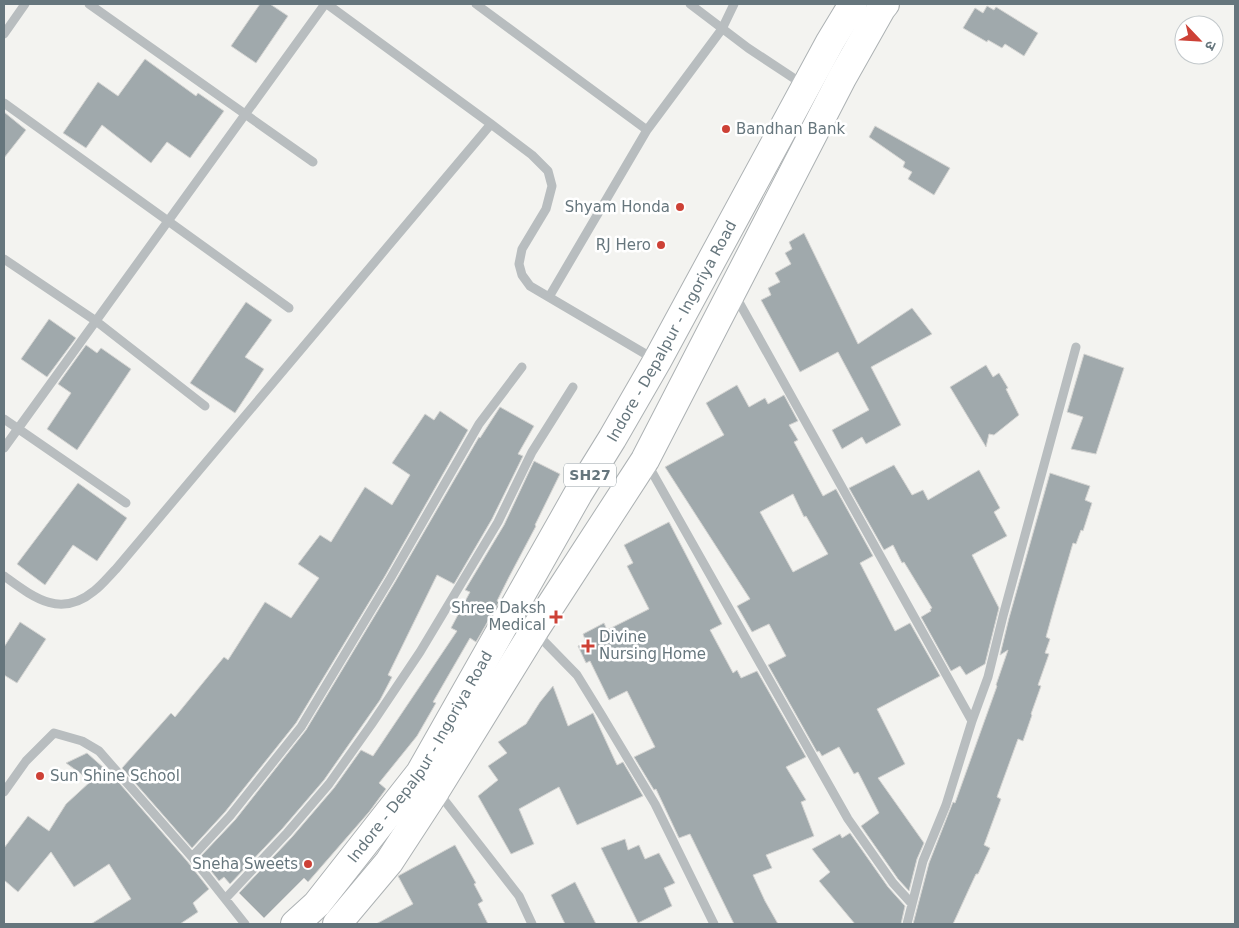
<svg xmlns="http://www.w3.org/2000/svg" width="1239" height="928" viewBox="0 0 1239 928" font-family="'DejaVu Sans','Noto Sans Devanagari',sans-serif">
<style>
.building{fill:#a0a9ac;stroke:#d4d4d2;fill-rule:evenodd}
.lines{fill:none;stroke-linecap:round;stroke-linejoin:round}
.major-casing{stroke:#acb1b3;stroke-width:30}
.minor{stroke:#b8bdbf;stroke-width:9}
.major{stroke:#fff;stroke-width:28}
.poi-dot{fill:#cd4136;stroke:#fff;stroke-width:2}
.labels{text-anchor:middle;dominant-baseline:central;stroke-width:5;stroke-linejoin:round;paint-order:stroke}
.shield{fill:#fff;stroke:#949fa4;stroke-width:1}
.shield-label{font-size:14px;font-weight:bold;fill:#66767d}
.poi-label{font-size:15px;fill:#66767d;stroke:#fff;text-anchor:end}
.street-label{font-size:15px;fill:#66767d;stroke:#fff}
</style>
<rect width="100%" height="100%" fill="#f3f3f0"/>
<!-- building -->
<path class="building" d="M260 4H270L288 16 256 63 231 46Z
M987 6 994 10 996 7 1038 33 1024 56 1005 44 1002 48 988 40 987 42 963 28 975 8 983 13Z
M145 59 196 96 198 93 224 111 190 158 167 142 151 163 102 125 86 148 63 133 98 82 118 96Z
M4 112 26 130 4 158Z
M875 126 950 168 934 195 908 179 912 172 903 167 905 162 869 137Z
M804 233 858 344 912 308 932 334 871 367 901 425 866 444 862 437 842 449 832 430 869 410 838 352 800 372 761 300 771 295 768 288 780 282 775 273 791 264 785 253 792 249 789 242Z
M246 302 272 320 245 357 264 369 235 413 190 383Z
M49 319 76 338 47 377 21 359Z
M86 345 97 353 101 348 131 369 77 450 47 429 71 393 58 384Z
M1084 354 1124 368 1096 454 1071 449 1083 417 1067 412Z
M986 365 993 377 999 373 1008 388 1006 389 1019 415 994 435 989 434 986 447 950 387Z
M737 385 749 407 765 398 768 404 784 395 798 421 789 425 798 440 794 442 823 496 836 489 873 556 860 563 895 631 910 623 940 676 877 709 905 764 878 778 924 843 917 859 909 891 898 879 861 826 879 813 858 772 854 774 839 747 822 756 819 751 817 752 768 665 786 656 769 624 752 632 737 606 750 599 665 467 724 435 706 403ZM793 494 804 517 806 516 828 554 793 572 760 512Z
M500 407 534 426 518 454 523 456 492 519 454 584 437 575 388 675 392 677 380 700 324 780 282 829 230 884 224 877 219 881 200 857 235 820 306 730 395 582 479 437 480 438Z
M440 411 468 430 385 576 296 723 225 812 192 848 122 768 171 713 175 717 224 657 228 660 265 602 291 618 319 578 298 564 320 535 331 542 365 487 392 505 410 475 392 463 425 414 434 420Z
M534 461 560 474 535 525 536 526 509 577 497 601 499 602 476 642 470 638 433 702 436 703 417 736 379 783 386 789 369 812 308 882 304 878 264 918 239 893 292 837 334 788 361 750 373 756 457 631 451 628 470 592 465 590 504 525Z
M894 465 912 495 923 490 928 500 979 470 1000 508 994 512 1007 536 972 555 999 608 985 664 966 675 960 666 951 671 921 617 931 611 930 609 932 608 904 562 902 563 893 545 884 550 849 488Z
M1050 473 1090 486 1085 500 1092 503 1083 531 1081 530 1076 544 1073 543 1054 608 1046 637 1050 639 1045 653 1049 654 1038 685 1041 686 1031 714 1032 715 1023 741 1018 739 997 797 1001 799 984 845 990 848 978 874H976L969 889 953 924H913L929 863 953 802 955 803 997 686 996 685 1008 650 1000 655 1009 618Z
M78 483 127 518 97 561 73 545 45 585 17 564Z
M669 522 722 624 710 630 733 673 737 670 741 678 757 671 806 757 786 767 806 800 801 802 814 836 766 855 772 868 753 875 765 901 778 924H734L690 834 679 838 656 789 654 790 634 757 655 747 627 691 609 700 590 661 586 663 578 646 586 642 583 634 604 623 607 630 649 609 627 566 633 563 624 545Z
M20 622 46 639 17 683 4 675V647Z
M553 686 568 726 593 713 617 765 623 762 643 796 577 825 559 787 519 809 534 844 511 854 478 796 498 780 488 766 507 753 498 742 526 724 540 702Z
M87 753 114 777 187 861 209 889 193 903 198 912 180 924H91L131 899 109 864 74 887 51 852 18 892 4 880V848L28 816 49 831 66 804 91 781 66 763Z
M850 833 888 887 905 906 901 924H855L819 881 830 872 812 849 840 834 842 838Z
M625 839 628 850 639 845 645 859 659 853 675 883 664 888 672 906 638 923 601 848Z
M455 845 476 883 474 884 483 901 478 904 488 924H376L413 904 398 876Z
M575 882 596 924H565L551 895Z"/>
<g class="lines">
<!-- major casing -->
<g class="major-casing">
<g id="major">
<path id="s1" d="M295 924 317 904 420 773 578 494 612 439 657 361 830 42 853 4"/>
<path d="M337 924 389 862 436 790 534 631 645 460 842 78 881 9 885 4"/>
</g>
</g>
<!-- minor -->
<path class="minor" d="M89 4 313 162
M327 4 491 124 532 155 548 171 552 186 546 209 522 249 519 264 522 275 530 286 654 359
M476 4 647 130
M690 4 748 48 804 85
M4 34 25 4
M4 103 289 308
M4 259 96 321 205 406
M735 295 972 721
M549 297 647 130 722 29 734 4
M4 419 126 503
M4 448 325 4
M648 465 848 819 893 883 912 904
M4 576C33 597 60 619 94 591 102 585 109 576 116 569L491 124
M536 633 577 675 601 714 655 804 714 924
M4 792 26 761 54 733 82 741 99 751 192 857 245 924
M438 792 519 896 532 924
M192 857 230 816 301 727 390 579 479 424 522 367
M226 898 287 833 329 784 371 725 420 652 498 522 532 452 573 387
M907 924 923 861 946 805 972 721 988 677 1003 616 1076 347"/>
<!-- major -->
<use href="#major" class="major"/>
</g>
<!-- markers -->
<g class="poi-dot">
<circle cx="726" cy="129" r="5"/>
<circle cx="680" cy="207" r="5"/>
<circle cx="661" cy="245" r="5"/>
<path d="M553.5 609.5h5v5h5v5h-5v5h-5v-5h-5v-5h5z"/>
<path d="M585.5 638.5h5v5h5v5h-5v5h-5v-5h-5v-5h5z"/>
<circle cx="40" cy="776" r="5"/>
<circle cx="308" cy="864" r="5"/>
</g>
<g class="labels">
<!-- shield labels -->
<rect class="shield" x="564" y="463.5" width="52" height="23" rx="4"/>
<g class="shield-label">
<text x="590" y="475">SH27</text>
</g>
<!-- poi labels -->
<g class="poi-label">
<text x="736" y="129" text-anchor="start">Bandhan Bank</text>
<text x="670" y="207">Shyam Honda</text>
<text x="651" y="245">RJ Hero</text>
<text x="546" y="608">Shree Daksh<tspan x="546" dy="17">Medical</tspan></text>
<text x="599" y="637" text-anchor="start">Divine<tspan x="599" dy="17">Nursing Home</tspan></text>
<text x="50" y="776" text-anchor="start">Sun Shine School</text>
<text x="298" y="864">Sneha Sweets</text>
</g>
<!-- street labels -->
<g class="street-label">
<text stroke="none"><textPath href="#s1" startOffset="705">Indore - Depalpur - Ingoriya Road</textPath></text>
<text stroke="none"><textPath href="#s1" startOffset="210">Indore - Depalpur - Ingoriya Road</textPath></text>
</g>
</g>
<!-- border -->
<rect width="1239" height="928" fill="none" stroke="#66767d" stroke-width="10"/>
<!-- north arrow -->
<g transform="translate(1199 40) rotate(115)"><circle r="24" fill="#ffffff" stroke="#c2c8cb"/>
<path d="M0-4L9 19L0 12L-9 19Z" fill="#cd4136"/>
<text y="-8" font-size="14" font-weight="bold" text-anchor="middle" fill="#66767d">उ</text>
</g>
</svg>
